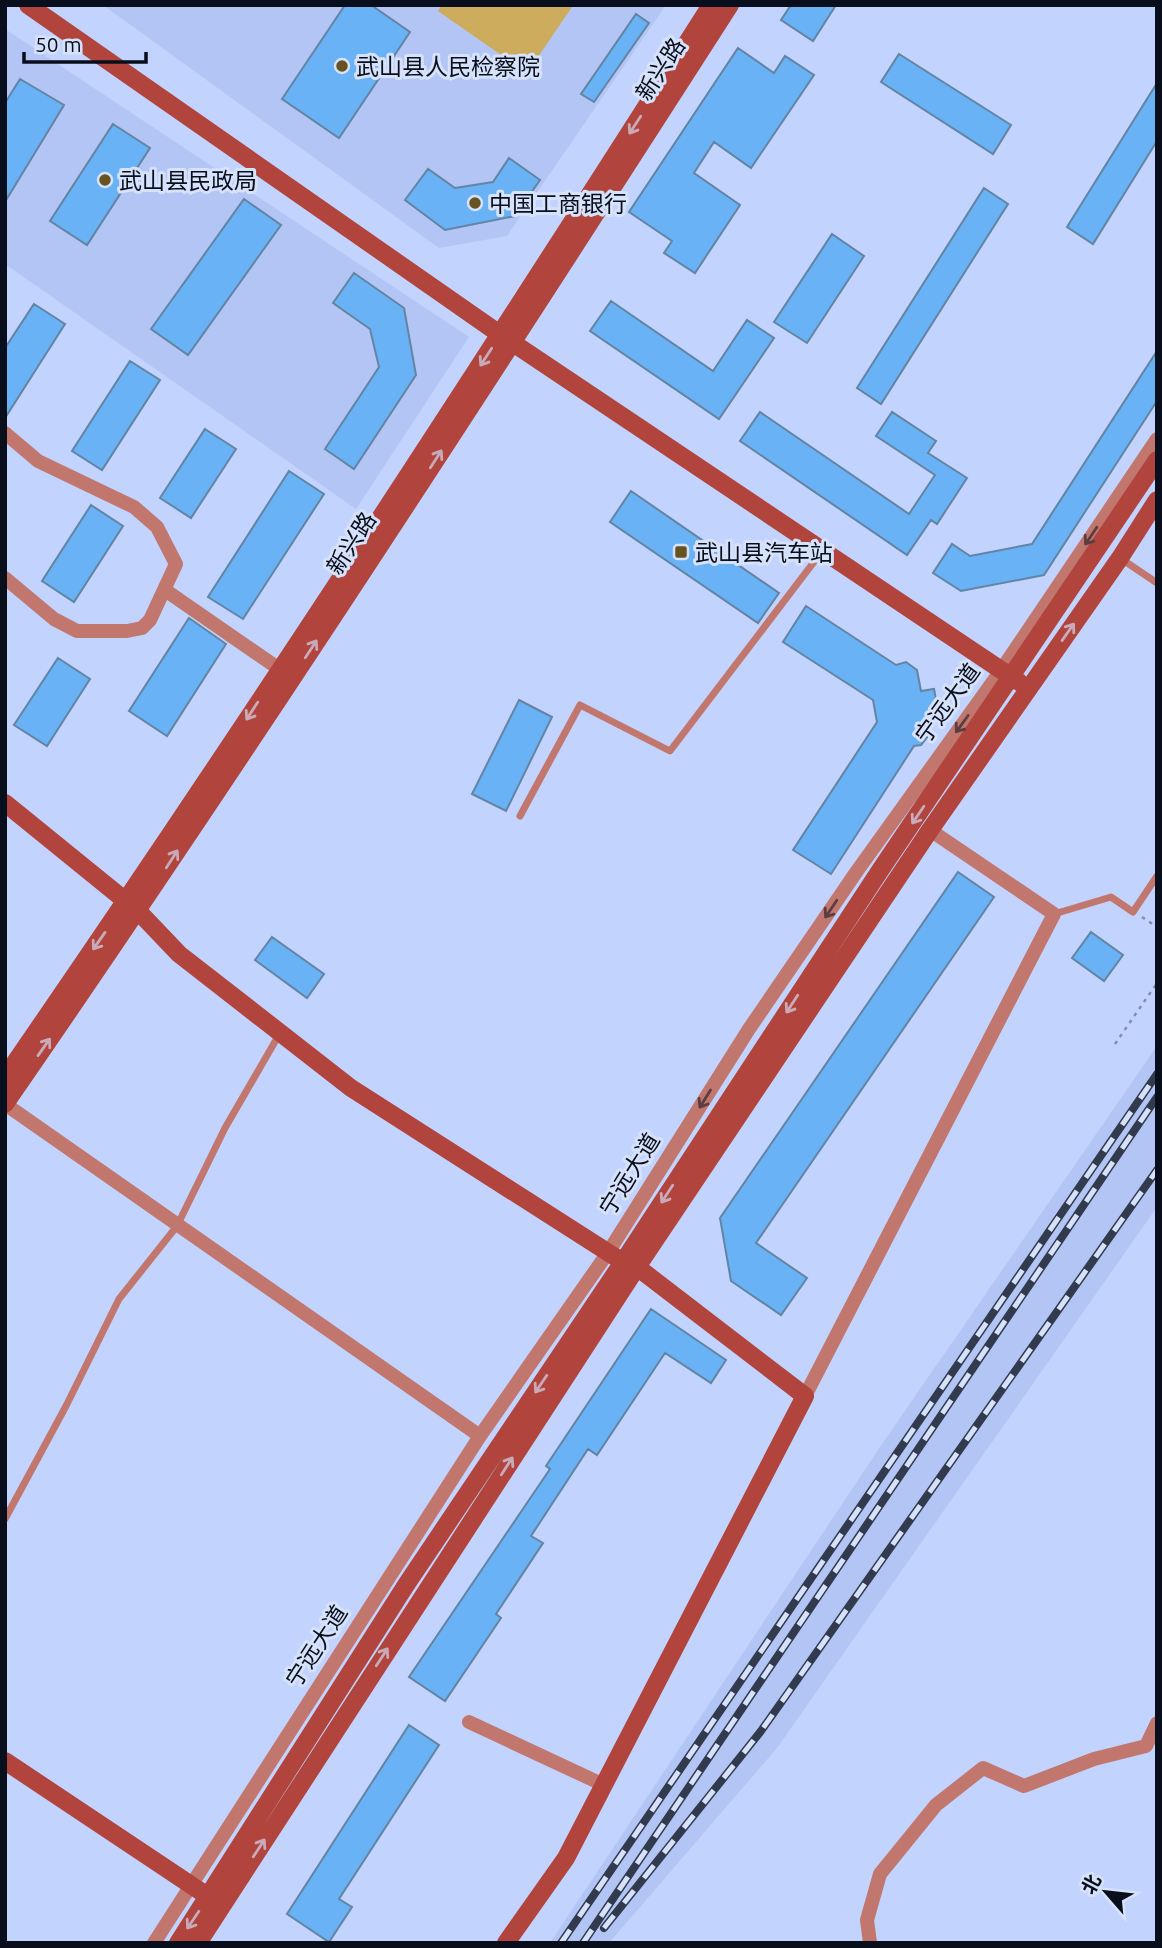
<svg xmlns="http://www.w3.org/2000/svg" width="1162" height="1948" viewBox="0 0 1162 1948" font-family="Ubuntu,'Noto Sans SC',sans-serif">
<style>
.built{fill:#b3c5f5}
.green{fill:#cdac5d}
.building{fill:#68b2f5;stroke:#6384a3;stroke-width:2}
.lines{fill:none;stroke-linecap:round;stroke-linejoin:round}
.path{stroke:#818eae;stroke-width:2.5;stroke-dasharray:3.5 5;stroke-linecap:butt}
.lane{stroke:#c2776e;stroke-width:7}
.street{stroke:#c2776e;stroke-width:14}
.secondary{stroke:#b1443c;stroke-width:18}
.rail-casing{stroke:#323a4e;stroke-width:8}
.rail{stroke:#d6e1fa;stroke-width:5;stroke-dasharray:16;stroke-linecap:butt}
.oneway{stroke:#c9aab8}
.oneway2{stroke:#5c3d41}
.poi-dot{fill:#675322;stroke:#d6e1fa;stroke-width:2.5}
.labels{text-anchor:middle;dominant-baseline:central;stroke-width:6;stroke-linejoin:round;paint-order:stroke}
.poi-label{font-size:23px;fill:#090e1c;stroke:#d6e1fa;text-anchor:start}
.street-label{font-size:23px;fill:#090e1c;stroke:#d6e1fa}
</style>
<rect width="100%" height="100%" fill="#c2d3fd"/>
<!-- built -->
<path class="built" d="M103 5H666L507 236 439 248Z
M5 29 469 337 356 509 5 264Z
M1157 1046V1207L777 1748 609 1943H550L882 1444Z"/>
<!-- green -->
<path class="green" d="M442 5H570L572 7 527 73 438 11Z"/>
<!-- building -->
<path class="building" d="M345 5H371L410 32 339 138 282 99Z
M791 5H836L813 41 781 20Z
M636 14 649 23 594 102 581 94Z
M738 48 774 73 785 56 814 75 751 168 714 142 694 173 740 205 695 273 664 253 672 241 629 212Z
M899 54 1011 125 993 154 881 82Z
M20 79 64 105 5 202V103Z
M1157 83V141L1093 244 1067 227Z
M113 124 150 148 87 245 50 221Z
M509 158 540 180 515 216 445 230 405 200 428 169 455 188 493 182Z
M984 188 1008 204 881 404 857 388Z
M244 199 281 225 188 355 151 329Z
M832 234 864 256 807 343 774 322Z
M354 273 404 308 416 375 354 469 325 449 379 367 370 329 333 303Z
M611 301 713 371 747 320 774 338 719 419 590 331Z
M34 304 65 324 5 418V348Z
M1157 351V401L1044 575 961 591 933 573 952 544 970 556 1032 544Z
M130 361 160 380 102 470 72 451Z
M760 412 909 514 935 475 876 436 892 412 936 441 928 453 967 478 937 524 931 520 907 555 740 441Z
M205 429 236 449 191 518 160 498Z
M289 471 324 494 243 619 208 597Z
M631 491 779 593 758 623 610 522Z
M91 505 123 526 74 602 42 581Z
M806 606 896 665 906 662 917 670 921 691 934 689 938 710 925 713 929 735 921 745 914 746 831 874 793 850 877 722 873 700 783 642Z
M189 618 226 644 167 736 129 711Z
M58 658 90 679 47 746 14 725Z
M519 700 552 717 506 811 472 794Z
M958 872 994 897 756 1243 807 1278 781 1315 731 1281 720 1218Z
M1091 932 1123 955 1104 981 1072 958Z
M272 937 324 974 307 998 255 960Z
M651 1309 726 1360 711 1383 665 1353 597 1455 588 1449 531 1536 543 1543 496 1614 501 1618 445 1701 409 1677 550 1469 546 1466Z
M409 1725 439 1745 339 1899 352 1907 329 1942 287 1914Z"/>
<g class="lines">
<!-- path -->
<path class="path" d="M1142 917 1157 927
M1115 1044 1157 983"/>
<!-- lane -->
<path class="lane" d="M1120 558 1157 583
M520 816 580 705 670 751 823 550
M1054 914 1111 897 1133 912 1157 876
M5 1519 66 1406 119 1299 177 1226 225 1128 280 1033"/>
<!-- street -->
<path class="street" d="M5 433 38 461 134 507 157 527 176 564 150 620 142 628 127 631H77L54 619 5 578
M165 590 288 675
M5 1104 480 1436
M805 1396 1054 914 930 830
M469 1722 604 1785
M154 1943 480 1436 609 1251 749 1029 857 871 1002 669 1157 439
M870 1943 867 1920 880 1874 936 1805 983 1768 1024 1786 1094 1759 1146 1746 1157 1723"/>
<!-- secondary -->
<path class="secondary" d="M28 5 501 335 1019 682
M5 803 138 911 179 954 351 1088 623 1262 637 1267 805 1396 566 1858 506 1943
M5 1077C248 725 481 366 711 5
M5 1104C254 743 493 374 730 5
M5 1761 218 1903
M178 1943 406 1585 623 1262 881 869 1157 460
M198 1943 637 1267 930 830 1120 558 1157 500"/>
<!-- rail casing -->
<g class="rail-casing">
<path id="rail" d="M604 1928 761 1731 1157 1170
M561 1943 1157 1074
M583 1943 1157 1097"/>
</g>
<!-- rail -->
<use href="#rail" class="rail"/>
</g>
<!-- one-way arrows -->
<defs><path id="oneway-shaft" d="M-6 0H5M1.5-3L5.5 0L1.5 3" fill="none" stroke-width="1.6" stroke-linecap="round" stroke-linejoin="round" transform="scale(1.75)"/></defs>
<g class="oneway">
<use href="#oneway-shaft" transform="translate(635 125) rotate(123)"/>
<use href="#oneway-shaft" transform="translate(486 357) rotate(123)"/>
<use href="#oneway-shaft" transform="translate(436 459) rotate(-57)"/>
<use href="#oneway-shaft" transform="translate(1068 632) rotate(-55)"/>
<use href="#oneway-shaft" transform="translate(311 649) rotate(-57)"/>
<use href="#oneway-shaft" transform="translate(252 711) rotate(123)"/>
<use href="#oneway-shaft" transform="translate(918 815) rotate(124)"/>
<use href="#oneway-shaft" transform="translate(172 859) rotate(-57)"/>
<use href="#oneway-shaft" transform="translate(99 941) rotate(125)"/>
<use href="#oneway-shaft" transform="translate(792 1004) rotate(123)"/>
<use href="#oneway-shaft" transform="translate(44 1047) rotate(-55)"/>
<use href="#oneway-shaft" transform="translate(667 1194) rotate(123)"/>
<use href="#oneway-shaft" transform="translate(541 1384) rotate(124)"/>
<use href="#oneway-shaft" transform="translate(507 1466) rotate(-57)"/>
<use href="#oneway-shaft" transform="translate(382 1657) rotate(-57)"/>
<use href="#oneway-shaft" transform="translate(259 1848) rotate(-57)"/>
<use href="#oneway-shaft" transform="translate(193 1920) rotate(124)"/>
</g>
<g class="oneway2">
<use href="#oneway-shaft" transform="translate(1091 536) rotate(124)"/>
<use href="#oneway-shaft" transform="translate(962 724) rotate(126)"/>
<use href="#oneway-shaft" transform="translate(831 909) rotate(124)"/>
<use href="#oneway-shaft" transform="translate(705 1099) rotate(122)"/>
</g>
<!-- markers -->
<g class="poi-dot">
<circle cx="342" cy="66" r="7"/>
<circle cx="105" cy="180" r="7"/>
<circle cx="475" cy="203" r="7"/>
<rect x="674" y="545" width="14" height="14" rx="3.5"/>
</g>
<g class="labels">
<!-- poi labels -->
<g class="poi-label">
<text x="356" y="66">武山县人民检察院</text>
<text x="119" y="180">武山县民政局</text>
<text x="489" y="203">中国工商银行</text>
<text x="695" y="552">武山县汽车站</text>
</g>
<!-- street labels -->
<g class="street-label">
<text transform="translate(660 69) rotate(-57)">新兴路</text>
<text transform="translate(351 543) rotate(-57)">新兴路</text>
<text transform="translate(947 703) rotate(-54)">宁远大道</text>
<text transform="translate(629 1174) rotate(-58)">宁远大道</text>
<text transform="translate(316 1646) rotate(-57)">宁远大道</text>
</g>
</g>
<!-- border -->
<rect width="1162" height="1948" fill="none" stroke="#090e1c" stroke-width="14"/>
<!-- north arrow -->
<g transform="translate(1106 1892) rotate(298)" stroke="#d6e1fa" stroke-width="5" paint-order="stroke">
<path d="M0-5L12 26L0 18L-12 26Z" fill="#090e1c"/>
<text y="-10" font-size="19" font-weight="bold" text-anchor="middle" fill="#090e1c">北</text>
</g>
<!-- scale -->
<path d="M24 52v10h122v-10" fill="none" stroke="#090e1c" stroke-width="3.5"/>
<text x="35" y="52" font-size="21" fill="#090e1c" stroke="#d6e1fa" stroke-width="5" paint-order="stroke">50 m</text>
</svg>
